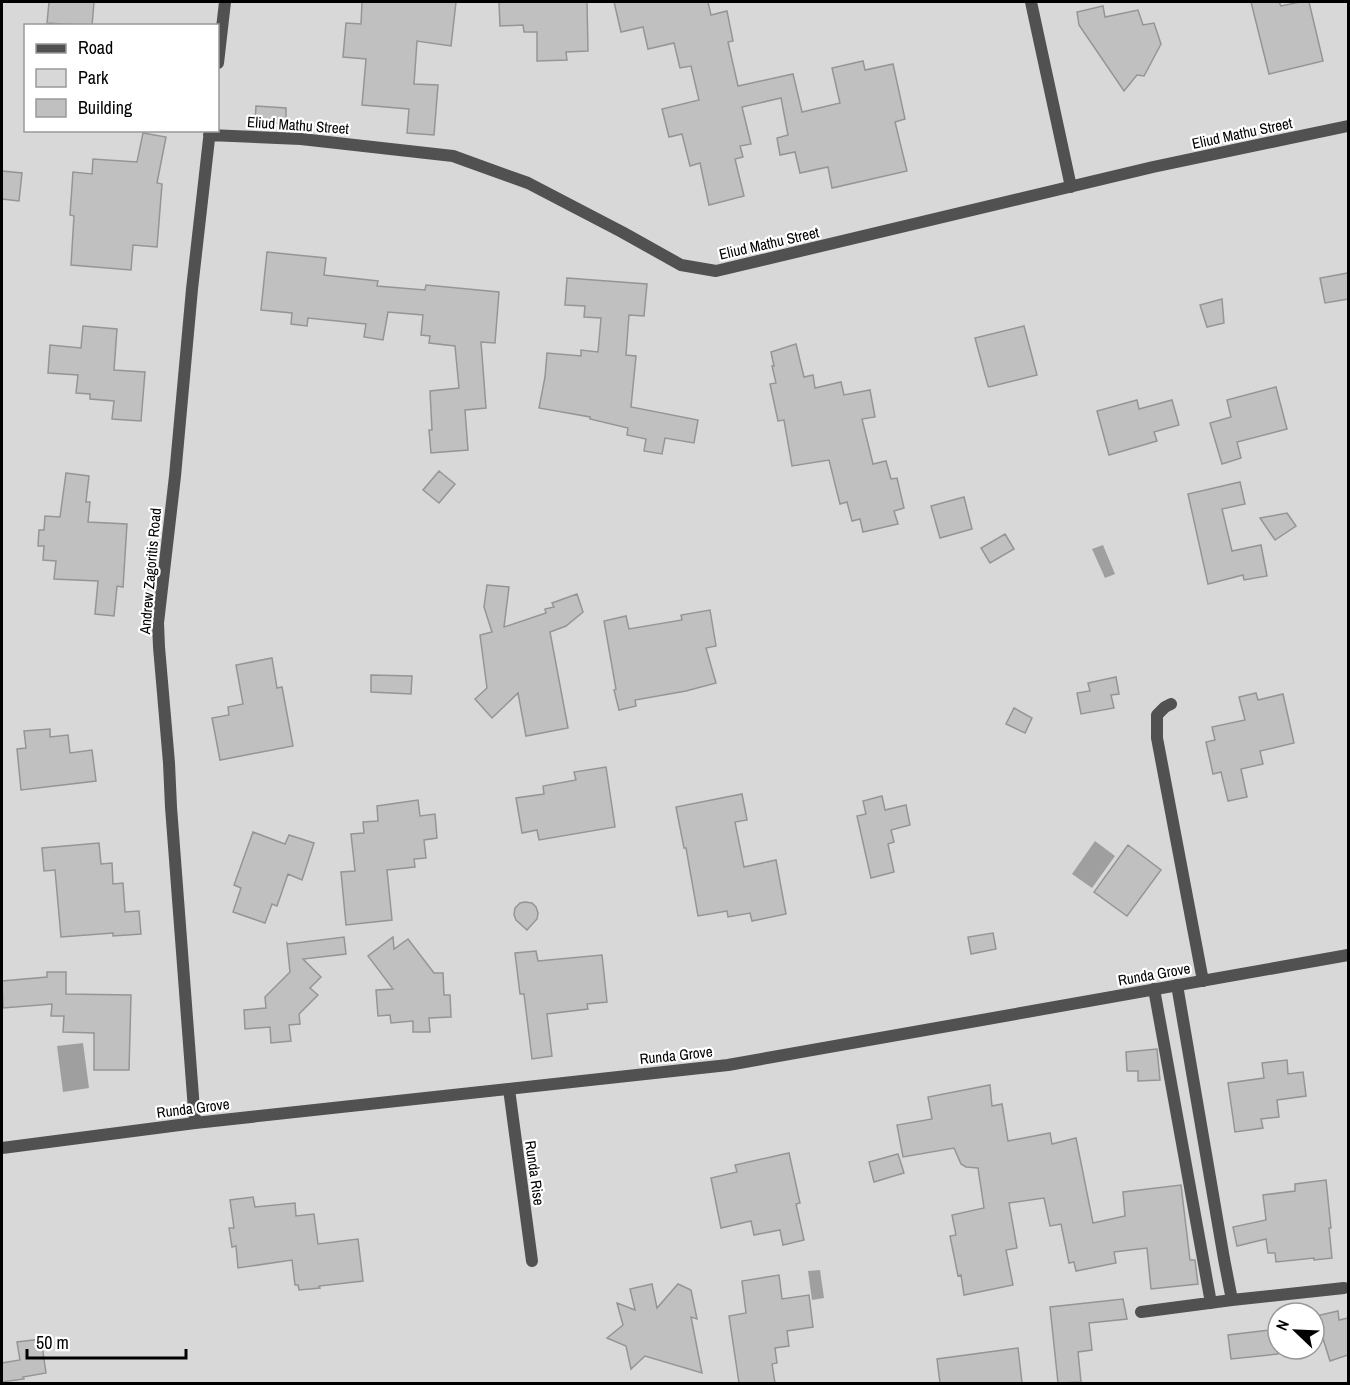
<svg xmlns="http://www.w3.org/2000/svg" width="1350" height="1385" viewBox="0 0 1350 1385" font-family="'Archivo Narrow',sans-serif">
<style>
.green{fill:#d8d8d8;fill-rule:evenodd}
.water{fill:#9f9f9f}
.building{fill:#c0c0c0;stroke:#959595;stroke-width:1.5}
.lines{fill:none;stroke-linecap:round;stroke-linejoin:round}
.street{stroke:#515151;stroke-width:12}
.labels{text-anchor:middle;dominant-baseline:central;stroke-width:4.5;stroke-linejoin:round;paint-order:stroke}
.street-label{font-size:15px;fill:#000;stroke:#fff}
</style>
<rect width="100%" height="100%" fill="#fff"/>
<!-- green -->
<path class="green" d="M2 2H1348V1383H2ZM26 26H218V130H26ZM1278 1313H1314V1349H1278Z"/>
<!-- water -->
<path class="water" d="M1103 545 1115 574 1105 578 1092 549Z
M1095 841 1115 856 1092 888 1072 874Z
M83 1043 89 1088 63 1092 57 1046Z
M820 1270 824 1298 812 1300 808 1271Z"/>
<!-- building -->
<path class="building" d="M49 2H94L92 26 47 23Z
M362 2H456L451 46 417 41 414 84 438 85 434 135 407 133 409 109 362 105 366 59 343 57 346 23 361 24Z
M499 2H587L588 51 566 52 567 60 537 61V32H524L523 25 500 26Z
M614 2H708L711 15 727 11 733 41 728 42 738 86 793 74 802 112 840 103 832 68 863 61 865 70 893 64 905 119 895 122 907 171 832 188 828 167 800 173 795 152 780 155 777 138 788 135 781 98 742 107 751 144 740 146 743 157 735 159 744 196 709 205 700 163 690 166 682 134 669 137 662 109 699 100 691 66 680 68 674 43 648 49 643 27 621 32Z
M1251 2H1279L1281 6 1300 2H1309L1323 61 1269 74Z
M1103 6 1105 17 1138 10 1143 25 1154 23 1161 44 1144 76 1137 75 1124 91 1079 25 1077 12Z
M256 106 286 108V124L255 122Z
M143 133 166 137 157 183 162 184 157 247 133 245 131 270 71 265 74 216 70 215 73 172 92 174 93 159 137 162Z
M2 171 22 173 19 201 2 199Z
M267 252 326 258 324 275 378 281 377 286 425 290 426 285 499 292 495 343 481 342 486 408 465 410 468 450 431 453 429 430H432L430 391 459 388 455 346 429 343 430 336 421 335 423 315 388 312 383 340 364 337 366 324 308 318 307 326 291 324 292 313 261 310Z
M1348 273V299L1325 303 1320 278Z
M567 278 647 284 644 316 629 315 626 355 636 356 631 407 698 420 694 443 665 438 662 454 644 451 646 439 627 435 628 428 590 419V417L539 408 545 377 547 353 581 356V350L598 352 601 318 584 317 585 306 565 305Z
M1222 299 1224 323 1207 327 1200 305Z
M83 326 117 329 114 370 145 372 141 421 112 419 114 401 90 399V394L76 393 78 375 48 373 50 345 81 348Z
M1024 326 1037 375 989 387 988 386 975 338Z
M796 344 804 377 813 375 815 388 841 382 844 395 870 390 875 417 862 419 873 464 886 461 891 479 897 478 904 508 894 511 898 524 863 532 860 519 852 521 847 502 840 504 829 460 792 466 784 420 778 421 770 384 776 383 772 366H774L771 352Z
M1276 387 1287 429 1237 442 1241 458 1222 464 1210 423 1231 417 1227 400Z
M1137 400 1139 409 1172 400 1179 425 1154 432 1157 441 1109 455 1097 411Z
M439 471 455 484 439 503 423 490Z
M66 473 89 476 86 502H90L88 522 127 524 123 587 117 586 114 616 95 614 98 581 54 579 56 561 43 560 44 546H38L39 530H44L45 516 60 517Z
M1240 482 1245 504 1222 509 1232 551 1261 545 1267 576 1244 580 1243 575 1208 584 1188 494Z
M964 497 972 529 940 538 931 506Z
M1287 513 1296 526 1275 540 1260 518Z
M1005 534 1014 549 990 563 981 548Z
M487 585 509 587 504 627 546 613 545 609 554 607 552 603 577 594 583 612 566 626 550 632 568 728 526 736 518 693 492 718 475 699 487 688 480 635 492 632 484 607Z
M710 610 716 646 706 648 716 683 686 691 635 700 636 706 619 710 614 690 616 689 604 621 626 616 629 629 682 620 681 615Z
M272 658 277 688 282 687 293 746 220 760 212 718 229 715 228 707 243 704 236 665Z
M371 675 412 676 411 694 371 692Z
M1116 677 1119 694 1111 695 1114 708 1081 714 1077 693 1090 691 1088 683Z
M1256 693 1258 700 1283 694 1294 743 1260 751 1263 764 1241 769 1247 797 1228 801 1221 772 1213 774 1206 742 1215 740 1212 727 1245 720 1239 697Z
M1014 708 1032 718 1025 733 1006 724Z
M50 729V737L68 735 70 753 92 750 96 781 21 790 17 749 26 748 24 731Z
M606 767 615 827 539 840 537 830 522 833 516 798 544 794 543 786 576 780 574 772Z
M742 794 747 820 735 822 744 867 776 860 786 914 752 921 750 913 728 917 727 911 698 916 686 848H684L676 807Z
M882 796 885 810 906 805 910 825 891 830 894 842 888 844 894 872 871 878 857 816 866 814 863 801Z
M418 800 420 816 435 814 437 838 424 840 426 858 414 859 415 867 387 870 392 920 346 925 341 872 355 871 351 834 364 833 363 822 378 821 377 806Z
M253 832 285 844 289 835 314 843 302 880 288 874 277 906 272 904 265 923 233 912 241 888 234 885Z
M99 843 101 864 112 863 113 884 123 883 125 912 139 911 141 934 113 936V933L61 937 55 870 44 871 42 848Z
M1128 845 1161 870 1127 916 1094 892Z
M525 902 532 903 536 907 538 913 537 919 527 930 516 920 514 915 515 908 520 903Z
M993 933 996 949 971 954 968 937Z
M344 937 346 954 303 959 321 977 310 988 318 995 299 1014 300 1024 289 1025 291 1041 271 1043 270 1027 245 1029 244 1010 266 1008 265 997 290 972 287 943 288 944Z
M393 937 394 949 408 939 434 973H443L444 995H450L451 1017 429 1018 430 1032H413V1021L391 1023 390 1015 378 1016 376 990 393 989 368 956Z
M536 951 538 961 602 955 607 1002 587 1004 588 1009 547 1014 552 1056 532 1059 524 994H520L515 953Z
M47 972H66V994L131 995 129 1070H94V1033L63 1032 64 1016H51L52 1004 3 1008 2 981 47 977Z
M1157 1049 1160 1080 1138 1081V1071H1127L1126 1052Z
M1287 1060 1288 1074 1303 1072 1306 1096 1277 1100 1279 1117 1261 1119 1263 1128 1235 1132 1228 1083 1264 1078 1262 1063Z
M990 1085 992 1106 1002 1104 1008 1141 1050 1133 1052 1144 1076 1138 1093 1223 1125 1216 1123 1192 1181 1185 1190 1260H1195L1198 1284 1151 1289 1147 1248 1114 1252 1116 1263 1076 1271 1074 1262 1069 1263 1061 1224 1050 1226 1044 1198 1009 1203 1017 1248 1006 1250 1013 1285 964 1295 961 1275 958 1276 950 1236 956 1235 952 1215 984 1208 978 1168 966 1167 961 1164 954 1148 903 1157 897 1125 932 1119 928 1097Z
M789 1153 800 1203 796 1204 804 1240 783 1245 780 1230 754 1235 751 1221 721 1228 711 1178 737 1172 735 1165Z
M898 1154 904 1173 874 1182 869 1162Z
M1326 1180 1331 1228H1329L1332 1258 1314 1260V1258L1276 1262 1275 1253H1268L1266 1239 1237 1246 1233 1227 1266 1220 1263 1195 1295 1191V1184Z
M253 1197 255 1207 295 1203 296 1216 314 1214 318 1244 358 1239 363 1281 319 1286 320 1288 299 1290 298 1285H295L292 1260 238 1268 236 1246 232 1247 229 1228H234L230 1200Z
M779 1275 782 1299 809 1295 813 1327 787 1331 789 1346 775 1348 777 1363 772 1364 775 1383H739L729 1316 746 1313 742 1281Z
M652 1284 657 1308 678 1284 691 1290 697 1319 691 1317 702 1373 645 1356 631 1369 626 1346 607 1338 623 1325 617 1303 635 1310 630 1289Z
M1123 1299 1127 1319 1089 1323 1092 1350 1078 1352 1081 1382 1058 1383 1050 1307Z
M1338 1311 1339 1320 1348 1318V1355L1330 1361 1316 1316Z
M1278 1329V1354L1231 1359 1228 1335Z
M41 1339 46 1373 23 1377 24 1379 2 1382V1363L20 1360 17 1342Z
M1018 1348 1022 1383H940L937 1359Z"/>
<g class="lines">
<!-- street -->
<path class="street" d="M1031 2 1071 187
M218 63 225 2
M209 135 301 139 453 156 528 183 622 232 681 265 716 271 1153 167 1348 126
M1171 704 1165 707 1157 715V738L1203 981
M1177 985 1224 1259 1232 1300
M1154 989 1211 1303
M509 1089 532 1261
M195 1123 171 807 169 763 159 647 158 623 175 476 192 289 210 130
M2 1148 195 1123 728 1065 1348 955
M1141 1312 1232 1300 1344 1288"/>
</g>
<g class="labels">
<!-- street labels -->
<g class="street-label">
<text transform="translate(298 125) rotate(4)">Eliud Mathu Street</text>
<text transform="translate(1242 133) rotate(-12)">Eliud Mathu Street</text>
<text transform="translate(769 243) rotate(-13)">Eliud Mathu Street</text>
<text transform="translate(150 571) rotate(-85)">Andrew Zagoritis Road</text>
<text transform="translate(1154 974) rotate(-10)">Runda Grove</text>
<text transform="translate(676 1055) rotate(-6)">Runda Grove</text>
<text transform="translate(193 1108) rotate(-7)">Runda Grove</text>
<text transform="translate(535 1173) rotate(82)">Runda Rise</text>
</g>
</g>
<!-- border -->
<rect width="1350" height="1385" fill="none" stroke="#000000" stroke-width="6"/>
<!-- legend -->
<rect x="24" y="24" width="195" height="108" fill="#ffffff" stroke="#999999" stroke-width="1.5"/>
<rect x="36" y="44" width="30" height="9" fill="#515151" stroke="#999999" stroke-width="1.5"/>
<text x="78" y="54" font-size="18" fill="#000000">Road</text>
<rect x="36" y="69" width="30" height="18" fill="#d8d8d8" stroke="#999999" stroke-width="1.5"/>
<text x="78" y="84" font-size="18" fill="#000000">Park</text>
<rect x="36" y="99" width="30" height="18" fill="#c0c0c0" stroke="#999999" stroke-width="1.5"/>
<text x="78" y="114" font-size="18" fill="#000000">Building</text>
<!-- north arrow -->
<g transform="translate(1296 1331) rotate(293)"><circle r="28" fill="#ffffff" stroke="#999999" stroke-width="1.5"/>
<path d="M0-4.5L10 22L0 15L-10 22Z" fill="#000000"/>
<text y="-9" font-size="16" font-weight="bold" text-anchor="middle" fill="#000000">N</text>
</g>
<!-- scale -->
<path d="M27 1349v9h159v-9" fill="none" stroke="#000000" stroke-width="3"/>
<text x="36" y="1349" font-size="18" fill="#000000" stroke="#ffffff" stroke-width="4.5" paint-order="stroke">50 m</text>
</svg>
